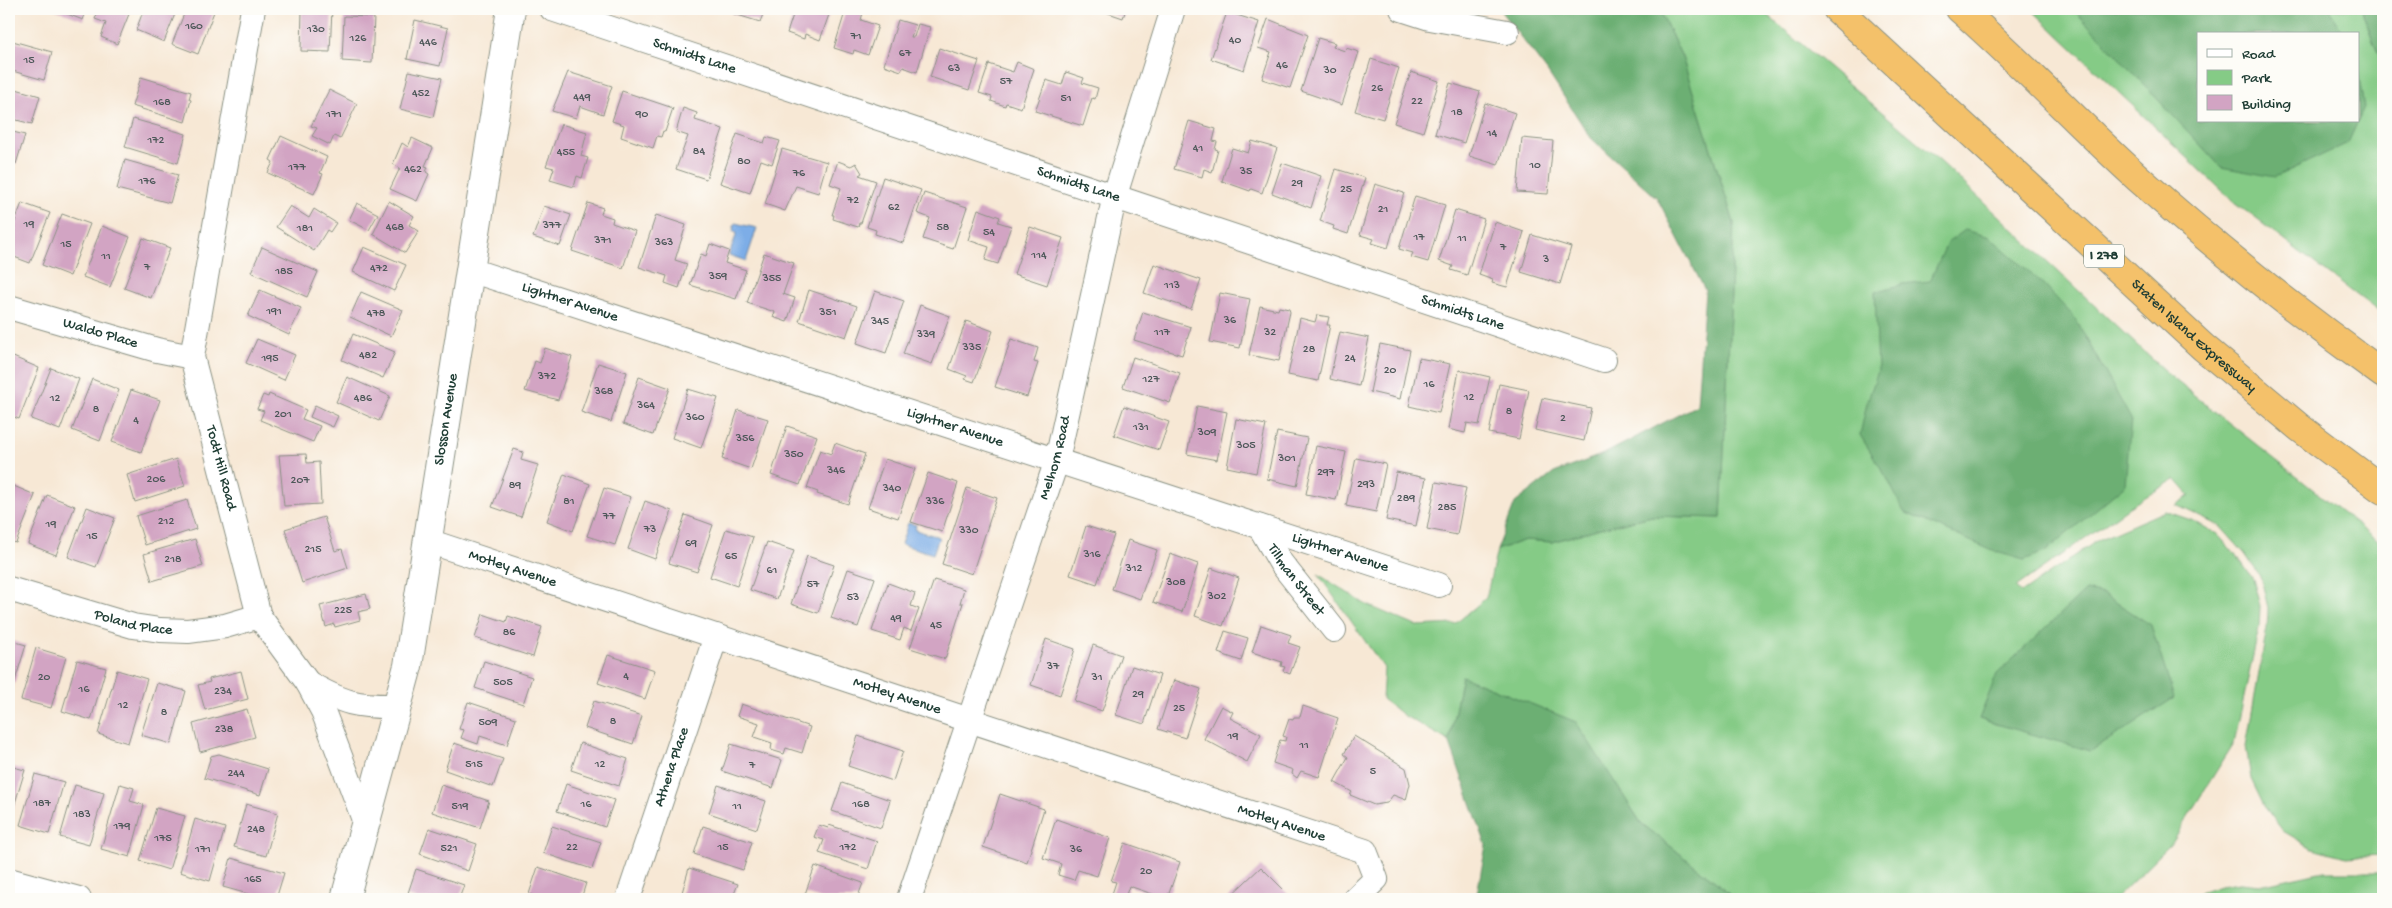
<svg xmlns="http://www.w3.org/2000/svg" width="2392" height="908" viewBox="0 0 2392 908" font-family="'Gochi Hand',sans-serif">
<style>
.green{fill:#85cb86;stroke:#52845d;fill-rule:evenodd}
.forest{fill:#6caf73;stroke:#467654}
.water{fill:#7dade7;stroke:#4e758e}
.building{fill:#d2a4c3}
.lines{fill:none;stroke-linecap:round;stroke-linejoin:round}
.minor-casing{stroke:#8b9284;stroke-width:26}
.tertiary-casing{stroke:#8b9284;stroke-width:30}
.motorway-casing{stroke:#8b9284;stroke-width:30}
.minor{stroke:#fff;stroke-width:24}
.tertiary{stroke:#fff;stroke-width:28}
.motorway{stroke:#f4c16a;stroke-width:28}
.labels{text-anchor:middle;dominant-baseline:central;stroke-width:4;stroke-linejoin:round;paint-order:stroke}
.number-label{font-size:12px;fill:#4c5758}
.shield{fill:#fdfcf7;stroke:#62766e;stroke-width:1}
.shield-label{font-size:14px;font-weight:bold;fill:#1f3d34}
.street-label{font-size:15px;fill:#1f3d34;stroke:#fdfcf7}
</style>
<rect width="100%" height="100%" fill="#fdfcf7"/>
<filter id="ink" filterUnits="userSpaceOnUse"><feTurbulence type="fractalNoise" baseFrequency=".02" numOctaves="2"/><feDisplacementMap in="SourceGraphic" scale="10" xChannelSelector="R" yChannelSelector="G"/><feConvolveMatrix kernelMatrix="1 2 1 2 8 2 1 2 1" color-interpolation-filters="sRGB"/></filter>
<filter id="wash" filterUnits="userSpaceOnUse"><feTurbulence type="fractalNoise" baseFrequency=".0096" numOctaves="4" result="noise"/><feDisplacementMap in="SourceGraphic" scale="20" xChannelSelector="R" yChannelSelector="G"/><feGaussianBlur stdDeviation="1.12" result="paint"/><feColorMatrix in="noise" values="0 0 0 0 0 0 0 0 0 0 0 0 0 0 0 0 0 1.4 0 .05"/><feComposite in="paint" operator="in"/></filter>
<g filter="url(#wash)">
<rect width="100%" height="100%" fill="#f7e8d5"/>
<!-- green -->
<path class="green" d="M1659 9H1760L1941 162 2170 376 2383 545V855L2346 857 2312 848 2283 831 2264 806 2251 779 2246 746 2267 628 2268 608 2261 578 2245 554 2220 526 2176 505 2190 496 2175 479 2129 507 2016 587 2021 593 2098 540 2165 511 2194 521 2217 534 2237 556 2253 579 2260 606 2259 628 2234 743 2170 845 2115 899 1736 898 1641 823 1575 722 1462 676 1449 741 1403 715 1382 699 1384 668 1318 574 1365 604 1416 626 1455 624 1486 598 1497 550 1525 540 1552 542 1600 528 1652 516 1721 518 1734 223 1682 57ZM2174 698 2010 727 1979 719Z
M2031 9H2361L2383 66V315L2234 202ZM2198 34H2358V121H2198Z
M2319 872H2383V899H2181L2220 886 2240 883 2260 885Z"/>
<!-- forest -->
<path class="forest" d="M1499 9H1659L1682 57 1734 223 1721 518 1652 516 1600 528 1552 542 1525 540 1497 550 1515 503 1554 473 1606 453 1697 405 1705 290 1657 198 1591 138 1547 71Z
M2073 9H2329L2343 34H2198V121H2358L2348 143 2275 177 2221 167Z
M2361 9H2383V66Z
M2358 71 2364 108 2358 121Z
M1965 230 1990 237 2042 283 2075 318 2131 419 2125 485 2045 552 2024 560 1993 551 1904 512 1887 478 1860 435 1867 403 1878 371 1875 292 1903 284 1930 281 1947 243Z
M2086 590 2103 594 2151 625 2174 698 2091 751 1979 719 1997 674Z
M1462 676 1576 722 1641 823 1736 898 1743 899H1476L1486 845 1449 741Z"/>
<!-- water -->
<path class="water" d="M735 223 757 228 746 261 729 255 737 233 733 231Z
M908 523 916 525 915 530 939 537 933 554 901 544Z"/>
<g id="blocks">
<!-- building -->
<path class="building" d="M54 9H87L83 20Z
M99 9H131L117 44 101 37 106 23 95 19Z
M144 9H177L164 42 136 30Z
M186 9H215L198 54 172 44Z
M302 9H332L330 52 301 51Z
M732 9H765L760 22 731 13Z
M795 9H831L820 40 805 34 804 39 787 33Z
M846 9H864L861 20 878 26 868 55 854 50 853 54 834 48Z
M1097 9H1126L1123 18Z
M1227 12 1259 22 1244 70 1211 59Z
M344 16 374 17 372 63 342 61Z
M1268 19 1308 35 1290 88 1262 79 1271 52 1258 48Z
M415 20 448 28 440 66 407 59Z
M898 20 915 25 911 37H914L918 24 930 27 917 72 903 67 901 71 884 65Z
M1318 38 1335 43 1333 47 1345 51 1346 48 1359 52 1342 105 1301 91Z
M9 40 52 52 44 80 9 70Z
M939 48 979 61 969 90 930 77Z
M1371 59 1399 68 1383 119 1355 111Z
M1017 62 1034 69 1021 108 1006 103 1005 106 991 101 992 97 979 93 989 64 1013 72Z
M409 71 442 78 433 117 400 109Z
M568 72 612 86 603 114 580 106 576 118 552 111Z
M1066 72 1084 78 1082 83 1098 88 1095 99 1092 98 1083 126 1035 111 1046 80 1062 85Z
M1411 72 1439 81 1423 132 1394 123Z
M141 77 191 92 189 99 191 100 185 122 132 106Z
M1450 83 1480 92 1464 143 1435 134Z
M9 87 40 96 32 124 9 118Z
M329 90 357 104 340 139 334 136 330 145 312 136 317 128 311 126Z
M622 91 673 108 665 132 663 131 661 137 657 136 653 148 621 137 624 125 612 121Z
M1485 103 1515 113 1498 165 1469 156Z
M683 108 697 113 695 120 723 129 706 179 676 169 688 136 676 132Z
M133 119 186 134 178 163 125 147Z
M1189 121 1216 129 1213 141 1217 142 1215 149 1218 150 1212 172 1204 169 1202 177 1174 169Z
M561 124 587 132 581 156 588 158 582 178 577 176 574 187 550 180 554 168 546 166Z
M9 131 25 135 16 164 9 162Z
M737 134 764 143 766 137 780 141 772 164 761 160 750 193 720 183Z
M281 136 327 157 320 173 323 174 314 194 268 173 273 162 270 160Z
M412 138 433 148 425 166 428 167 426 172 429 174 417 201 390 189 400 168 393 164 402 143 408 147Z
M1522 138 1553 141 1548 194 1517 192Z
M1252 141 1277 148 1262 193 1251 189 1250 191 1222 181 1232 148 1248 153Z
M782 149 827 162 818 193 796 186 785 211 765 204Z
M125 160 178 175 170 203 117 189Z
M838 161 851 166 856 163 862 173 859 175 876 181 861 223H859L858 227 833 219 834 215H832L841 188 830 184Z
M1282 163 1321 176 1311 208 1272 193Z
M1336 169 1365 178 1348 234 1333 229 1334 226 1320 221Z
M883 177 921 190 903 243 875 234 876 230 867 227Z
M1375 184 1404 193 1388 248 1372 243 1374 239 1360 235Z
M924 193 967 207 953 249 923 239 930 218 917 213Z
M1415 196 1445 205 1428 262 1411 257 1413 253 1399 249Z
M389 201 414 216 409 225 419 231 405 253 373 234Z
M22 203 50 213 30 263 9 255V237Z
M357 203 378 214 369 230 349 220Z
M588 203 603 208 601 214 613 218 612 223 635 231 623 268 572 251Z
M290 206 309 218 314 209 336 223 330 232 327 230 314 251 276 227Z
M544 206 571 215 560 246 533 237Z
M978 209 1000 217 998 222 1011 226 998 264 985 260 989 247 968 240Z
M1455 210 1484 219 1467 275 1451 270 1453 266 1439 261Z
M62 214 90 224 70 276 42 265Z
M656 215 686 225 675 260 687 264 679 288 665 283 667 276 639 267Z
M1495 222 1524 232 1507 287 1492 283 1493 280 1479 275Z
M102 226 130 237 110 287 83 277Z
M1030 227 1063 238 1047 285 1014 274Z
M1532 235 1571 247 1560 284 1521 272Z
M143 238 170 248 151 298 124 288Z
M710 244 729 251 725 263 746 270 736 299 690 285 701 254 706 256Z
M262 247 318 272 307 297 251 272Z
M364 247 406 265 394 291 353 272Z
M764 253 794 263 783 294 795 298 787 322 773 317 775 312 747 303Z
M1154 264 1201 280 1191 309 1144 293Z
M260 290 301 308 289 335 248 316Z
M809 290 857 306 846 337 799 321Z
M875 291 904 301 886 353 857 343Z
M361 292 403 310 391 336 350 317Z
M1220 293 1250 299 1240 348 1210 342Z
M920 305 950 316 932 364 903 354Z
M1260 306 1278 310 1279 307 1289 309 1290 312 1279 361 1249 355Z
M1143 312 1191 327 1182 355 1134 340Z
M1317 315 1329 317 1327 325H1330L1318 381 1288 375 1300 318 1315 322Z
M966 321 993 331 974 382 965 379 967 376 949 369Z
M1340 332 1369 338 1359 386 1330 379Z
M353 334 395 352 383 378 342 360Z
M257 339 295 355 284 380 246 363Z
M1011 339 1038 348 1034 362 1038 363 1027 397 995 387Z
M1380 344 1410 350 1400 399 1370 392Z
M545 348 572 357 558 400 525 391 535 361 540 363Z
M11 356 39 368 19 419 9 415V362Z
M1133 357 1180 373 1170 403 1123 387Z
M1419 358 1450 364 1439 413 1409 406Z
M598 363 627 372 611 422 581 412Z
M51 368 79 379 60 430 31 419Z
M1459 370 1490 377 1479 425 1467 423 1465 433 1448 429Z
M347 377 390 396 379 421 336 402Z
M639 377 670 388 653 435 623 424Z
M92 379 119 390 100 441 72 430Z
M1499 384 1529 390 1519 439 1489 433Z
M688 389 718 398 701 448 672 438Z
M131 390 160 400 141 452 112 442Z
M269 394 306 410 302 419 320 426 313 442 260 420 264 411 257 409 263 395 268 397Z
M1542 398 1591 408 1584 441 1535 430Z
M315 405 338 416 333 427 310 417Z
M1124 406 1169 422 1159 450 1114 435Z
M1197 406 1227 412 1217 460 1187 454Z
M738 410 768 419 751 469 722 459Z
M1236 419 1266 425 1256 473 1227 467Z
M787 426 817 436 800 485 771 475Z
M1277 432 1307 438 1297 486 1267 479Z
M835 443 865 454 848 504 817 494 818 492 807 488 820 450 831 454Z
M1316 446 1346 452 1336 500 1306 494Z
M514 449 523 452 521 460 538 465 521 517 492 507Z
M306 454 307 463 319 462 321 504 284 506 279 455Z
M1356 458 1386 464 1376 512 1346 506Z
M176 459 185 486 135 502 127 475Z
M885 459 915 469 898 518 868 508Z
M1396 472 1426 478 1416 526 1386 520Z
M928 473 958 483 942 532 911 522Z
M564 474 590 484 573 531 547 521Z
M1436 482 1466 488 1457 535 1427 529Z
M9 484 35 495 16 543 9 541Z
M604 488 631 497 615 545 587 536Z
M967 488 997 498 972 574 942 564Z
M47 495 75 506 56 555 28 544Z
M187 500 196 529 145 545 136 516Z
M645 501 672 511 655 559 628 549Z
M87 507 115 518 96 567 68 557Z
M685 515 713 525 697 572 669 563Z
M324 517 335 551 342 549 348 568 302 583 285 529Z
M1086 526 1114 535 1097 584 1070 575Z
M726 529 753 537 737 586 710 577Z
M195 539 203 566 152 581 144 554Z
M1128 540 1157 550 1140 599 1112 589Z
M767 542 794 551 777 599 750 590Z
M1170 554 1198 564 1182 612 1153 602Z
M807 556 834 565 818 613 791 604Z
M1211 568 1239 578 1223 626 1195 616Z
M848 569 875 578 858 627 831 618Z
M934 580 964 589 960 603H963L945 659 910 648Z
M888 583 915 593 911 606 919 609 911 631 904 628 900 640 872 631Z
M366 594 370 609 358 612 360 620 335 627 334 624 326 627 320 606Z
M483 614 506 622 508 616 542 627 533 657 475 638Z
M1261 625 1291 635 1288 643 1300 647 1290 674 1283 671 1285 667 1281 666 1282 662 1252 652Z
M1225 631 1248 638 1241 661 1218 653Z
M1046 639 1075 649 1060 695 1031 685Z
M9 640 26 645 10 697 9 696Z
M1093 645 1121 655 1102 711 1074 701Z
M36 648 66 657 51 708 21 700Z
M608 655 655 670 645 699 598 683Z
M77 660 106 668 91 720 62 711Z
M484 661 532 677 523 704 475 688Z
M1132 666 1160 675 1144 724 1116 715Z
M117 670 147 679 128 743 98 734Z
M241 671 248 699 205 710 198 685 210 682 209 679Z
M1174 680 1201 689 1185 738 1158 729Z
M157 683 186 691 171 744 141 735Z
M594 701 642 716 633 744 585 728Z
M468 702 516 718 507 745 480 736 478 744 461 738 464 730 459 729Z
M741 704 810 727 802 753 786 748 784 754 771 750 772 743 754 737 759 723 737 716Z
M1221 706 1233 712 1230 718 1261 734 1247 762 1204 739Z
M1303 706 1338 718 1319 777 1301 771 1297 778 1292 774 1293 770 1273 763 1280 740 1285 741 1286 737 1283 736 1289 719 1293 720 1294 717H1300Z
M247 709 255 737 200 752 193 724Z
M858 736 903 751 893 781 848 766Z
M1354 736 1406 768 1410 784 1406 800 1393 795 1387 803 1374 805 1350 795 1352 792 1334 782 1348 757 1344 754Z
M454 743 503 759 493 787 445 770Z
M580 743 628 759 619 786 571 770Z
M731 744 782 760 773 788 722 771Z
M219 754 268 769 260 795 204 778 211 756Z
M9 766 25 770 9 823Z
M35 774 64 782 49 834 20 825Z
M842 783 890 800 881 828 832 811Z
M120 784 134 788 130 801 144 805 130 857 101 849Z
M566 784 614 800 605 827 557 811Z
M75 785 104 793 89 845 60 837Z
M441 785 489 801 480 828 432 812Z
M718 785 766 801 757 829 709 813Z
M1000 794 1044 809 1027 862 983 847Z
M246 804 278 813 266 856 234 847Z
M156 808 185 816 169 870 140 861Z
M195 819 225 828 210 881 180 872Z
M1056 819 1110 838 1097 876 1078 870 1074 880 1058 875 1061 864 1043 858Z
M819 825 828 828 829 825 877 841 868 869 819 853 824 840 814 837Z
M552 826 601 842 592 869 543 853Z
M703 826 752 842 743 870 694 854Z
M429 828 477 844 468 871 420 854Z
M1125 843 1180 862 1167 899 1129 886 1125 898 1112 894 1116 882 1111 881Z
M231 858 284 873 276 899H266L223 887Z
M815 866 863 883 857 899H821L805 894Z
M538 867 586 883 581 899H544L529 894Z
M1261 867 1291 897 1289 899H1227Z
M689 868 738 884 732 899H692L681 896Z
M416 869 464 885 459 899H416L407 896Z
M968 895 981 899H966Z"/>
</g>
</g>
<g filter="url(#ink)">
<use href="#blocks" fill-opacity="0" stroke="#8b9284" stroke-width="1"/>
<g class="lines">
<!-- minor casing -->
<g class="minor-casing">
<g id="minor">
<path id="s1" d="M253 9 192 357 259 616 308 683 323 711 366 825"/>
<path id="s2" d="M552 9 1604 360"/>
<path d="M1402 9 1430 18 1507 32"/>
<path id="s3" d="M470 270 1439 585"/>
<path id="s4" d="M9 307 157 350 192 357"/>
<path id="s5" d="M1260 527 1281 563 1334 630"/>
<path id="s6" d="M428 541 1365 851 1376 879 1355 899"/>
<path id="s7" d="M9 589 133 626 160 630 188 631 225 626 259 616"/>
<path d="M308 683C343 703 357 707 398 706"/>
<path d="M9 880 79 899"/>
<path id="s8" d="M628 899 716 636"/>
<path id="s9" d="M909 899 1057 460 1115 195 1173 9"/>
</g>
</g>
<!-- tertiary casing -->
<g class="tertiary-casing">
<g id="tertiary">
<path id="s10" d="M345 899 408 666 511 9"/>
</g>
</g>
<!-- motorway casing -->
<g class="motorway-casing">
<g id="motorway">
<path id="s11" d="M1837 9 2203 347 2300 428 2383 490"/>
<path d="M1960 9C2022 63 2077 123 2138 178 2216 248 2298 313 2383 374"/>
</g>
</g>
<!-- minor -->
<use href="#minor" class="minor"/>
<!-- tertiary -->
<use href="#tertiary" class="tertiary"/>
<!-- motorway -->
<use href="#motorway" class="motorway"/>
</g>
</g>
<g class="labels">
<!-- number labels -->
<g class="number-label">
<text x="194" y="27">160</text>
<text x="316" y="30">130</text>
<text x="856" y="37">71</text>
<text x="358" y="39">126</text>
<text x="1235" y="41">40</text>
<text x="428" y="43">446</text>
<text x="905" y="54">67</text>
<text x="29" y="61">15</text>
<text x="1282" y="66">46</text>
<text x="954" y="69">63</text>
<text x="1330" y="71">30</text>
<text x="1006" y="82">57</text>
<text x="1377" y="89">26</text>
<text x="421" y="94">452</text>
<text x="582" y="98">449</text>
<text x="1066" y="99">51</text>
<text x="1417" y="102">22</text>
<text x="162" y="103">168</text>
<text x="1457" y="113">18</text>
<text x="334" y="115">171</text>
<text x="642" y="115">90</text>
<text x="1492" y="134">14</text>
<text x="156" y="141">172</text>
<text x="1198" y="149">41</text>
<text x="699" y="152">84</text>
<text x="566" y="153">455</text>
<text x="744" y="162">80</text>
<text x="1535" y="166">10</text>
<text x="297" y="168">177</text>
<text x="413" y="170">462</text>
<text x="1246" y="172">35</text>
<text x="799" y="174">76</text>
<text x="147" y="182">176</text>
<text x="1297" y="184">29</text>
<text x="1346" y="190">25</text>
<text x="853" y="201">72</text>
<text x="894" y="208">62</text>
<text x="1383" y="210">21</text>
<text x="29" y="225">19</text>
<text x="552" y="226">377</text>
<text x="395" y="228">468</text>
<text x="943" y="228">58</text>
<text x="305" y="229">181</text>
<text x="989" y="233">54</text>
<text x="1419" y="238">17</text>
<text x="1462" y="239">11</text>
<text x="603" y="241">371</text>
<text x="664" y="243">363</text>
<text x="66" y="245">15</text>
<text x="1503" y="248">7</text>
<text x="1039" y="256">114</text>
<text x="106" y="257">11</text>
<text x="1546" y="260">3</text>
<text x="147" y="268">7</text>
<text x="379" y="269">472</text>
<text x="284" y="272">185</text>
<text x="718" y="277">359</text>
<text x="772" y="279">355</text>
<text x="1172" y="286">113</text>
<text x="274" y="312">191</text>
<text x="828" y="313">351</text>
<text x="376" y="314">478</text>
<text x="1230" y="321">36</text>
<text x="880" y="322">345</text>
<text x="1162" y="333">117</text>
<text x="1270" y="333">32</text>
<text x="926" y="335">339</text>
<text x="972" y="348">335</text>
<text x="1309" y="350">28</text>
<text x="368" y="356">482</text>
<text x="270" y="359">195</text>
<text x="1350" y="359">24</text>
<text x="1390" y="371">20</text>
<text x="547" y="377">372</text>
<text x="1151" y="380">127</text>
<text x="1429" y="385">16</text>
<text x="604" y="392">368</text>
<text x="1469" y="398">12</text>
<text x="55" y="399">12</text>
<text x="363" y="399">486</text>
<text x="646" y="406">364</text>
<text x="96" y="410">8</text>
<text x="1509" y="412">8</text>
<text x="283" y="415">201</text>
<text x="695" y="418">360</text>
<text x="1563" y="419">2</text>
<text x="136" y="421">4</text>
<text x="1141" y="428">131</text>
<text x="1207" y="433">309</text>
<text x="745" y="439">356</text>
<text x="1246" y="446">305</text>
<text x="794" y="455">350</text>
<text x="1287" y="459">301</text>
<text x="836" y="471">346</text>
<text x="1326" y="473">297</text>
<text x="156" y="480">206</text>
<text x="300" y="481">207</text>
<text x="1366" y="485">293</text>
<text x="515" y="486">89</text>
<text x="892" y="489">340</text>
<text x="1406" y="499">289</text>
<text x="569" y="502">81</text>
<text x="935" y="502">336</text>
<text x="1447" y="508">285</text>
<text x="609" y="517">77</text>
<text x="166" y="522">212</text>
<text x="51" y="525">19</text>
<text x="650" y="530">73</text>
<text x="969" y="531">330</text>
<text x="92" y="537">15</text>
<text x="691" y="544">69</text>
<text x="313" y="550">215</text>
<text x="1092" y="555">316</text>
<text x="731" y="557">65</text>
<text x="173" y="560">218</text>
<text x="1134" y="569">312</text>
<text x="772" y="571">61</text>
<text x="1176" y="583">308</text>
<text x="813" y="585">57</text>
<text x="1217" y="597">302</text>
<text x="853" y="598">53</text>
<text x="343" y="611">225</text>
<text x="896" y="619">49</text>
<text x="936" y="626">45</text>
<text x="509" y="633">86</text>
<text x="1053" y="667">37</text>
<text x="626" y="677">4</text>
<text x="44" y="678">20</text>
<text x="1097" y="678">31</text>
<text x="503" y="683">505</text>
<text x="84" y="690">16</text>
<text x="223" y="692">234</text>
<text x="1138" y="695">29</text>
<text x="123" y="706">12</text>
<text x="1179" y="709">25</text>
<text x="164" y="713">8</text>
<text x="613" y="722">8</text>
<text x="488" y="723">509</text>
<text x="224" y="730">238</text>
<text x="1233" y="737">19</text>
<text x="1304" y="746">11</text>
<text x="474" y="765">515</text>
<text x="600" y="765">12</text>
<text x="752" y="766">7</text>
<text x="1373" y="772">5</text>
<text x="236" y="774">244</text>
<text x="42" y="804">187</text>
<text x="586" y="805">16</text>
<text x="861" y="805">168</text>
<text x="460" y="807">519</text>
<text x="737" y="807">11</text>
<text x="82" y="815">183</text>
<text x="122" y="827">179</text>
<text x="256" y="830">248</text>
<text x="163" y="839">175</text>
<text x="572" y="848">22</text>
<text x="723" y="848">15</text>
<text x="848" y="848">172</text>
<text x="449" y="849">521</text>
<text x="203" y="850">171</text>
<text x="1076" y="850">36</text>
<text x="1146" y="872">20</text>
<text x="253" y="880">165</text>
</g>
<!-- shield labels -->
<rect class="shield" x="2084" y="244.5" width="40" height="23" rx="4"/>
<g class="shield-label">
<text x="2104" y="256">I 278</text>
</g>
<!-- street labels -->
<g class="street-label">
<text stroke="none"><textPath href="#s2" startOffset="150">Schmidts Lane</textPath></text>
<text stroke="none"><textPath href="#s2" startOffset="555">Schmidts Lane</textPath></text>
<text stroke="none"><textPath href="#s3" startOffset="105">Lightner Avenue</textPath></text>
<text stroke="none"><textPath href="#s2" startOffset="960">Schmidts Lane</textPath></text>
<text stroke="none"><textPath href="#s4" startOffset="95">Waldo Place</textPath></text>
<text stroke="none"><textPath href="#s11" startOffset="484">Staten Island Expressway</textPath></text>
<text stroke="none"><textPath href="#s10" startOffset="491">Slosson Avenue</textPath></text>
<text stroke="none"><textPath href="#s3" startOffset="510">Lightner Avenue</textPath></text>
<text stroke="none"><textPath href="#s9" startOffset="465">Melhorn Road</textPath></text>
<text stroke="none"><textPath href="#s1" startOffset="468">Todt Hill Road</textPath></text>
<text stroke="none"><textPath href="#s3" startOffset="915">Lightner Avenue</textPath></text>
<text stroke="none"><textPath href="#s6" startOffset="89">Motley Avenue</textPath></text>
<text stroke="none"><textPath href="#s5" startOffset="64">Tillman Street</textPath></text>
<text stroke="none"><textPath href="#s7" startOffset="129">Poland Place</textPath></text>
<text stroke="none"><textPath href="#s6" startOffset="494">Motley Avenue</textPath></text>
<text stroke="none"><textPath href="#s8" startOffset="139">Athena Place</textPath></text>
<text stroke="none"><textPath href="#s6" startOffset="899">Motley Avenue</textPath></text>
</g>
</g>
<!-- margin -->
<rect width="2392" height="908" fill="none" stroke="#fdfcf7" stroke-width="30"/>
<!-- legend -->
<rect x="2197" y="32" width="162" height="90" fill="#fdfcf7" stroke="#a4b0a9"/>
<rect x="2207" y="49" width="25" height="8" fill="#ffffff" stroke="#a4b0a9"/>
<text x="2242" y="58" font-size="15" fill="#1f3d34">Road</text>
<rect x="2207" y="70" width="25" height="15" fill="#85cb86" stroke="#a4b0a9"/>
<text x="2242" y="82" font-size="15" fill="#1f3d34">Park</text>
<rect x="2207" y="95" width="25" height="15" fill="#d2a4c3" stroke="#a4b0a9"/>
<text x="2242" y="108" font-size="15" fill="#1f3d34">Building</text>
</svg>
